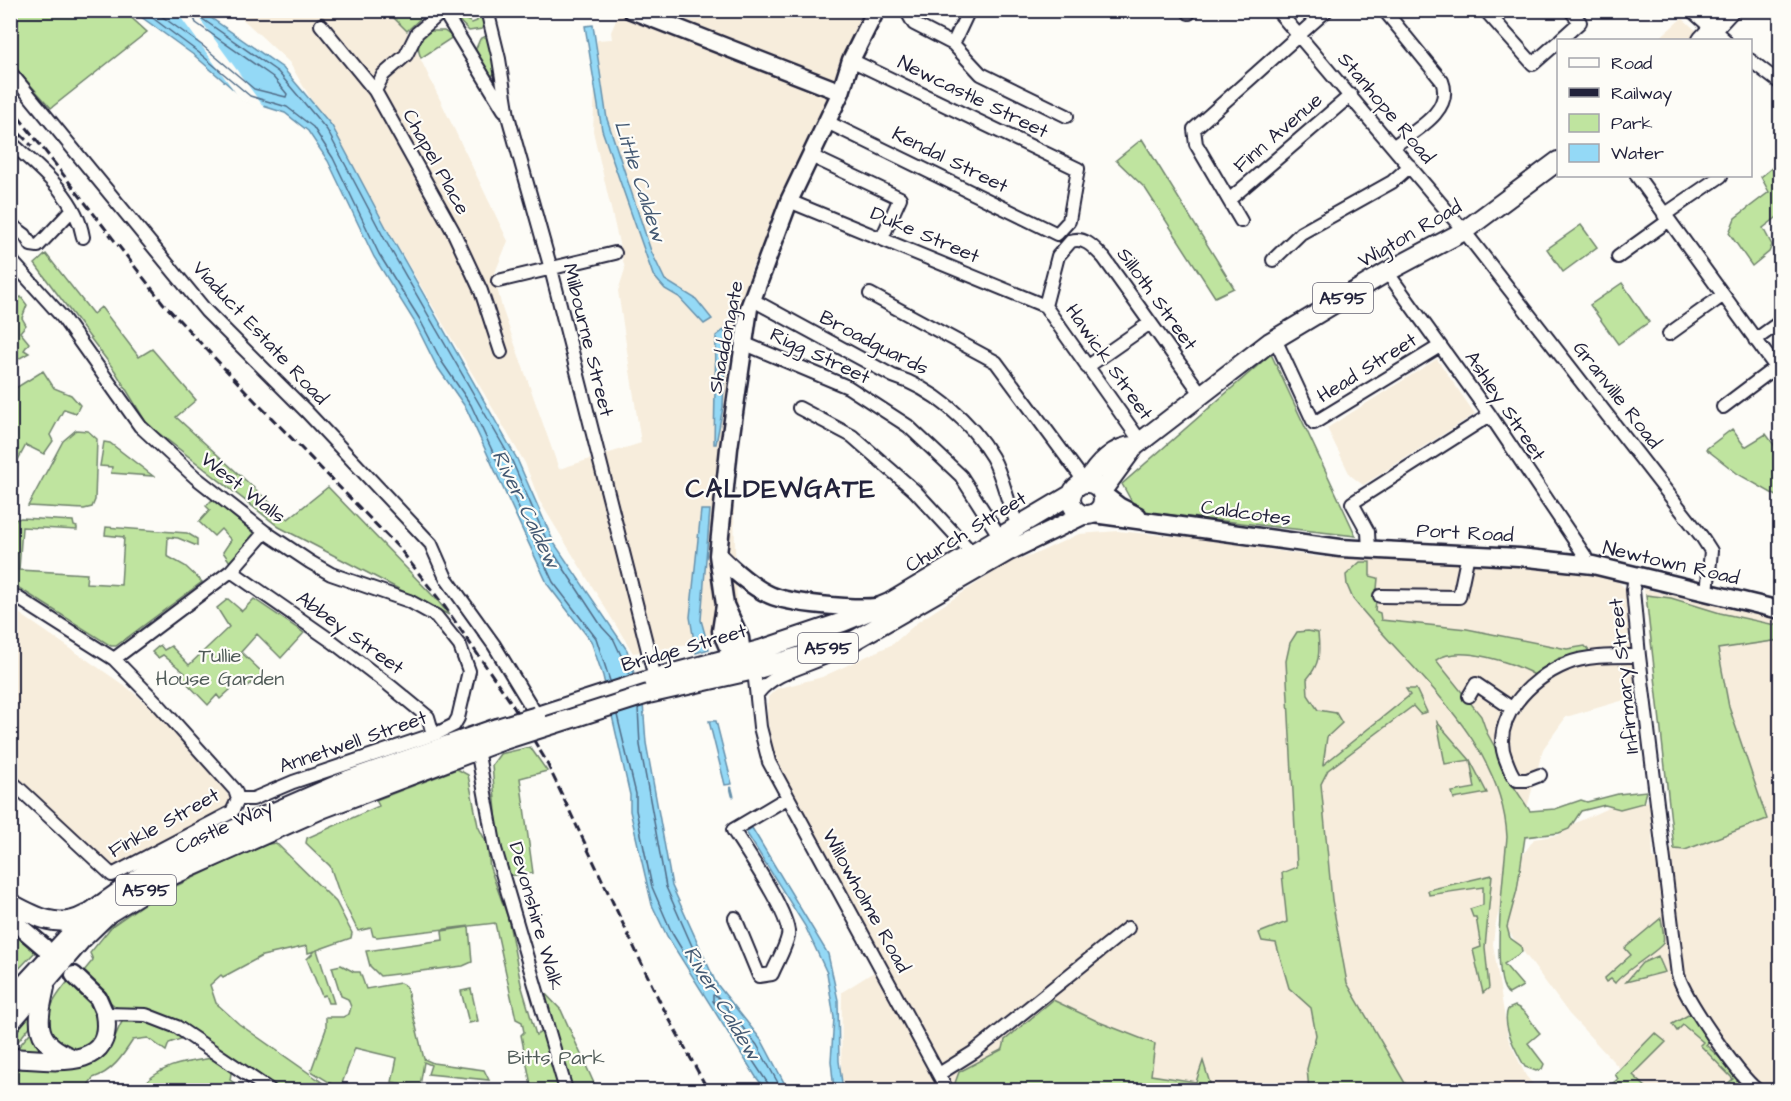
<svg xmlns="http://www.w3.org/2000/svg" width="1791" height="1101" viewBox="0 0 1791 1101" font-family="'Architects Daughter',sans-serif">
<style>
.built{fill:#f7eddc}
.green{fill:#bfe49f;stroke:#70836d;stroke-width:1.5}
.water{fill:#94d9f6;stroke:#6690ab;stroke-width:1.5}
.pier{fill:#fdfcf7}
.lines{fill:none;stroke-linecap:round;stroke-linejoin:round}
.shore{stroke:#506b86;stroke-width:1.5}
.stream{stroke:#6690ab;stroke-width:3}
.street-casing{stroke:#22223b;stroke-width:16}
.secondary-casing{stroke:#22223b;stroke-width:21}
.primary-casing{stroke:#22223b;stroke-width:22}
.street{stroke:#fdfcf7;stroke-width:12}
.secondary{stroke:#fdfcf7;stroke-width:16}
.primary{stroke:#fdfcf7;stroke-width:18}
.rail{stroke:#22223b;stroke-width:3;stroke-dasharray:9 4.5;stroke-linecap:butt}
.primary-bridge-casing{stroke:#22223b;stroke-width:22;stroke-linecap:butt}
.primary-bridge{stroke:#fdfcf7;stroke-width:18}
.labels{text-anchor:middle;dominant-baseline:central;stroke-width:4.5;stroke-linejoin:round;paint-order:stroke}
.shield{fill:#fdfcf7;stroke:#646373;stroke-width:1.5}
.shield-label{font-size:18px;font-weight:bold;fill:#22223b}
.street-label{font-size:20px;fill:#22223b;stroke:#fdfcf7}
.park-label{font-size:20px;fill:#515c59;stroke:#fdfcf7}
.water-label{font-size:21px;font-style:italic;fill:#445973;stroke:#fdfcf7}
.district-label{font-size:26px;font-weight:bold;letter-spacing:1.5px;fill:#22223b;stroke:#fdfcf7}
</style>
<rect width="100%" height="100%" fill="#fdfcf7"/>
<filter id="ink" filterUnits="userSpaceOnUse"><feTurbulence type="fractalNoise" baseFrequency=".0167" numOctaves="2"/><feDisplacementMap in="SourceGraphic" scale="12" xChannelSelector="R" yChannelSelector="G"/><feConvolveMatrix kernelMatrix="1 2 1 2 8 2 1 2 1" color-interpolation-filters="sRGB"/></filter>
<g filter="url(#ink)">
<!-- built -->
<path class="built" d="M234 11H387L407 31 508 241 494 275 502 308 559 469 641 443 618 291 625 269 593 131 597 40 612 39 611 32 620 11H886L752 267 729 361 738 638 633 653 539 500 525 463 289 62Z
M1682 18 1699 33 1691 40H1657Z
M1437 359 1475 414 1363 485 1350 475 1327 428Z
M1118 531 1201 539 1318 557 1503 563 1615 579 1629 592 1638 696 1566 717 1543 749 1495 926 1493 944 1508 1038 1526 1076 1538 1090H845L841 1074 842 992 885 965 775 764 767 718 768 697 776 689 822 677 893 644 919 621 1013 560 1031 556 1079 534Z
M1644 589 1780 619V1090H1640L1569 1014 1506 928 1516 865 1534 839 1558 835 1573 824 1628 799 1651 802 1653 860 1674 849Z
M10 607 128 688 155 711 197 754 237 806 113 871 11 780Z"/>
<!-- green -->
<path class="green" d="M10 11H124L147 32 51 108 11 63Z
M387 11H424V15L407 31Z
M450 11H456L462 18 472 23 477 21V11L485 17 482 29 469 31Z
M430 31H444L453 37 421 58C416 47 418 36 430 31Z
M492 33 494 42 491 54 498 72 491 76 474 53 480 39Z
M1142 139 1234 288 1215 297 1145 188 1116 160Z
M1780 161V215L1763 228 1772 245 1769 252 1752 266 1729 233 1735 218 1769 192 1761 177Z
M1581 225 1597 247 1563 272 1547 249Z
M46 254 93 314 101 307 139 357 152 349 196 400 176 417 288 519 328 487 438 601 449 615 279 527 147 424 115 371 35 264Z
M1622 283 1649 322 1618 344 1590 305Z
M11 296 16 299 21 297 27 305 22 318 26 325 20 332 29 343 24 350 29 353 11 363Z
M1271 354 1356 536 1137 511 1122 484Z
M43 371 54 388 71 395 80 405 76 413 64 409 50 435 53 441 44 454 26 445 11 473V391Z
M1732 429 1745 447 1766 434 1780 453V498L1738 474 1706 449Z
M76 430 88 431 97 439 95 500 92 507 84 509 28 506 63 441Z
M104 442 110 443 153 476 111 473 112 467 100 466Z
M213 499 258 537 232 565 223 552 231 540 221 529 214 536 199 522 210 510 206 506Z
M21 518 73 521 74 526 77 527V530L22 527 19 570 87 574 86 583 121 585 124 537 105 535 106 527 187 533 197 539V546L178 538 168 537 167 556 185 566 202 582 116 646H111L11 583V521Z
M1360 562H1370V576L1378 578 1375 611 1380 613 1381 620 1467 629 1567 649 1585 646 1590 652 1559 658 1538 677C1516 663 1459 644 1436 660L1481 716 1487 733 1506 767 1510 781 1530 811 1555 809 1581 800 1587 802 1618 794 1646 791 1643 803 1620 809 1605 805 1581 811 1569 829 1559 833 1525 837 1517 890 1507 927 1510 938 1521 946 1522 952 1504 964 1523 986 1509 994C1489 983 1505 862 1507 837 1502 739 1410 671 1353 599L1347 585 1346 575Z
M1646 595 1671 598 1720 613 1780 626V640L1718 649 1729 707 1767 819 1685 850 1674 849Z
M228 599 242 611 254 599 304 633 281 658 257 634 241 652 263 673 247 687 240 681 220 699 217 695 208 705 181 677 185 673 163 655 158 658 152 652 160 645 164 650 171 646 189 665 229 627 217 608Z
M1308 631 1318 633C1320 653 1320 664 1307 679L1308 695 1318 710 1336 713 1342 723 1327 737 1323 765 1410 695 1406 689H1416L1427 712 1420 714 1413 706 1328 770 1321 784 1332 900 1347 983 1409 1090H1309L1307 1069 1316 1035 1311 1008 1289 988 1276 943 1262 941 1259 933 1287 922 1282 873 1297 867 1286 661 1290 643 1297 632Z
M1437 722 1470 760 1487 793 1454 799 1452 792 1475 788 1470 760 1445 764Z
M530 747 547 771 520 778 533 873 508 876 501 871 492 765 500 754Z
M457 769 468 775 478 826 487 844 490 868 508 918 521 984 536 1035 541 1032 550 1035 540 988 561 1010 597 1090H532L521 1035 524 1032 522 1022 516 1019 495 923 377 937 373 936 371 928 358 931 340 895 330 866 306 843 307 838 379 806 376 800Z
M276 843 336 902 352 933 351 938 317 950 334 1003H328L325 995 322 996 307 959 315 951 308 953 307 946 262 956 223 977 221 975 210 985 216 1003 239 1024 333 1090H276L193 1034 120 1010 79 977 93 960 90 953 112 926 155 896 262 845Z
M1492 875 1485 947 1489 988 1483 993 1473 950 1481 947 1476 917H1473L1470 909 1483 905V887L1429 895 1428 890Z
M1661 918C1662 926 1665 935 1663 943 1660 950 1625 970 1615 983L1611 979 1606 982 1604 979 1631 955 1625 948Z
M469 927 472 962 463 966 380 976 370 966 366 951 443 940 442 931Z
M10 931 36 951 11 977H10Z
M1658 956 1665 972 1626 982 1642 963Z
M341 965 354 972H360L366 989 400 983 406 986 424 1059 433 1063 484 1070 489 1080 428 1074 431 1065 424 1062 420 1086 392 1082 397 1058 355 1048 340 1089 311 1071 326 1029V1017H343L349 1014 351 1007 348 999 341 996 332 967Z
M70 979C91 1003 104 1009 92 1042L75 1050 49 1040C46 1010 51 1002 70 979Z
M471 989 478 1021 469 1023 461 991Z
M1053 1000 1099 1022 1155 1044 1151 1075 1196 1082 1203 1061 1212 1090H958L955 1083 959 1072 1003 1049 1005 1040Z
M1515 1006C1528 1011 1531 1024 1540 1033L1528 1043 1544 1064 1542 1069 1536 1071 1525 1067C1517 1053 1501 1025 1508 1009Z
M29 1011 32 1014V1024L11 1050V1033Z
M1690 1014 1711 1039 1706 1045 1721 1059 1723 1057C1730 1067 1741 1078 1738 1090L1727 1084 1733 1079 1700 1045 1703 1042 1683 1025 1677 1031 1672 1024Z
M139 1018 186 1037 169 1043 166 1051 148 1038 133 1040C122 1057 112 1072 93 1078L86 1088 89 1090H11L10 1067C46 1064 56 1075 93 1057 98 1054 105 1052 109 1047 116 1039 117 1028 124 1019Z
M34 1028 53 1054 16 1050Z
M1655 1033 1666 1042 1633 1075 1649 1090H1627L1622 1085 1616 1090H1604L1618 1079 1615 1074Z
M212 1058 232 1067 230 1080 245 1090 261 1088 264 1090H140C157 1065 184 1062 212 1058Z"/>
<!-- water -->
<path class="water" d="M133 11H201L283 68 332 126 390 235 517 459 554 543 627 650 643 703 646 743 672 886 716 983 762 1041 788 1090H766L756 1077 667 936 652 905 630 811V795L603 676 591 641 548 585 466 408 436 365 414 321 374 257 328 161 308 131 285 113 247 101 195 56Z
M593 25 607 119 651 251 665 280 696 299 712 319 704 324 679 297 665 289 653 275 602 130 585 26Z
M724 330 726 336 723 407 716 444H714L716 336Z
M701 510H710L701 620 709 649 696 653 690 617Z
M709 721H716L732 784 725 785Z
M752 828 828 954 838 1000 839 1061 843 1090H834L831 1061 834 1018 827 973 805 926 746 832Z"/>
<!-- pier -->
<path class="pier" d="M176 11H194L266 110 241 100Z"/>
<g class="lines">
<!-- shore -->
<path class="shore" d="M142 10 198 52 250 96 287 107 313 127 333 158 379 254 419 318 442 362 471 405 553 582 596 638 610 681
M153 10 203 46 254 89 286 97 287 94 273 77 196 23 191 10
M198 10 201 18 278 72 327 130 384 238 512 461 549 546 602 627 614 640 630 675
M617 715 636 794V810L652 887 672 933 702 983 706 984 707 980 666 887 640 745 638 708
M770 1090 769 1085 713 1001V995L717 996 757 1045 782 1090"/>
<!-- stream -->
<path class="stream" d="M731 788 733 796"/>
<!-- street casing -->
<g class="street-casing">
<path id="street" d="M443 10 504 110
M487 10 499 59 508 116 551 269 655 678
M906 10 914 24 953 44 981 74 1067 116
M1187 10 1189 13
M1277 10 1464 231 1702 537 1711 551 1707 593
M1384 10 1442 81C1454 111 1414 131 1394 146
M1485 10 1533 64 1558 42
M1691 10 1725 40
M443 11 417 33 406 55 383 75 375 91 453 231 481 291 501 352
M321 25 375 91
M1560 40 1580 22 1570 10
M953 44 969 10
M1750 60 1780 83
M10 72 206 311 306 411 431 544 446 578 494 645 537 716
M827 122 1057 234 1069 221 1078 169 851 60
M10 142C39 168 76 196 83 237
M811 156 900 198 882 238
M1637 176 1780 373
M1230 199 1351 95
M789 201 1045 306
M1664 215 1721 176
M1241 221 1196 144 1194 129 1327 10
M10 224 25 235 31 245 38 246 73 209
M1071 241C1085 236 1095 249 1104 258L1202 395
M1618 257 1668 221
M10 259 63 318 140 426 195 477 265 532 310 562 331 574 409 601 436 616 460 646 469 671 458 718 454 725 438 733 293 782 253 799H238
M1273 260 1301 233 1392 182 1410 166
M1387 272 1490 415 1585 556 1587 564
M498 281 615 253
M870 294 996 362 1079 474 1082 483
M751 299 893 376C932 388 971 421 992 457 1004 478 1007 505 1019 527
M1045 306 1141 442
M1045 306 1058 256 1071 241
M1669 334 1722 296
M1275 339 1314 423 1440 346
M1755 340 1780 322
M743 343 848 387 908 426 961 476 1000 537
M1087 367 1150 323
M1723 407 1776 367
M799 408 852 436 915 491 973 554
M1369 550 1368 532 1352 503 1490 415
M231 571 265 532
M1635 575 1633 590 1639 656 1678 975C1686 1000 1737 1074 1757 1090
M10 593 114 659 158 704 235 790 238 799
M1380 596 1459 597 1468 554
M114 659 231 571 333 642 389 685 428 717 433 734
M754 670 760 727 769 762 947 1090
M758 693C777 669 814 666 840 650
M1469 696 1476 684 1513 709
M477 749 495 849 566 1090
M1540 775 1527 780H1517C1511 775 1509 767 1506 760 1489 720 1531 678 1566 664 1587 655 1616 656 1639 656
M10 780 112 875 232 812 238 799
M735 918 759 976 772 974C777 962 785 949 788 936 792 917 745 849 733 830L787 798
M105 1014 146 1015 177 1027 270 1090
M939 1074 974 1052 1128 928"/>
</g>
<!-- secondary casing -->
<g class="secondary-casing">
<path id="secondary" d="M631 10 841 92
M1103 494 1120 507 1138 516
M1094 514 1340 548 1519 557 1593 565 1780 610
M718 555C733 570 750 586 770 595 790 604 854 609 876 607
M725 605 740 638 742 655
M748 662 727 645 721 631 725 605 718 555 729 448 749 308 789 201 841 92 851 60 876 10
M10 918 44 947
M74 975 98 998 105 1014"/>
</g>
<!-- primary casing -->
<g class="primary-casing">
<path id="primary" d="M1702 40 1730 10
M1087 482C1096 466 1115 445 1135 446
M1071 499a16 16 0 1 1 32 0a16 16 0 1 1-32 0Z
M1102 491 1135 446 1270 342 1387 272 1464 231 1558 161
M648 694 754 670 853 641 1009 551 1083 515
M537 716 655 678 760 650 843 622 889 603 1072 494
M10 903C34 916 58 930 85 915
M45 987C37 1024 33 1042 72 1058
M10 1000 92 911 147 872 198 845 348 780 497 728
M10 1023 82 939 109 913 164 879 324 808 501 741
M10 1058C47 1059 115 1074 105 1014"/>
</g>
<!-- street -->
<use href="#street" class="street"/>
<!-- secondary -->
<use href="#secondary" class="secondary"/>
<!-- primary -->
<use href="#primary" class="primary"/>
<!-- rail -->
<path class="rail" d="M10 106 163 303 257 403 399 548 445 607 510 701 545 759 660 1002 708 1090
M10 124 32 146"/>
<!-- primary-bridge casing -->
<g class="primary-bridge-casing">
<path id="primary-bridge" d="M497 728 537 716
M501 741 648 694"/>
</g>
<!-- primary-bridge -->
<use href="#primary-bridge" class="primary-bridge"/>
</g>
</g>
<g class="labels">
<!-- shield labels -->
<g class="shield">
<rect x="1313" y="283" width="60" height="30" rx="4.5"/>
<rect x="798" y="633" width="60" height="30" rx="4.5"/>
<rect x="116" y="875" width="60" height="30" rx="4.5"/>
</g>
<g class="shield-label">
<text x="1343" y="298">A595</text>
<text x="828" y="648">A595</text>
<text x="146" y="890">A595</text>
</g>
<!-- street labels -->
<g class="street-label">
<text transform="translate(973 97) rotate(26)">Newcastle Street</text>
<text transform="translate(1386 108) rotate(50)">Stanhope Road</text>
<text transform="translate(1278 133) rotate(-41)">Finn Avenue</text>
<text transform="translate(950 160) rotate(26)">Kendal Street</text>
<text transform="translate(436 162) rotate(61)">Chapel Place</text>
<text transform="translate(1410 234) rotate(-30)">Wigton Road</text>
<text transform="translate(925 235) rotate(23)">Duke Street</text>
<text transform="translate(1157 299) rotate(54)">Silloth Street</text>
<text transform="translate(260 333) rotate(47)">Viaduct Estate Road</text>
<text transform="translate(726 337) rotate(-79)">Shaddongate</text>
<text transform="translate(588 340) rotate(76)">Milbourne Street</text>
<text transform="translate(874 343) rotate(27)">Broadguards</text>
<text transform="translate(820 356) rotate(25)">Rigg Street</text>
<text transform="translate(1109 362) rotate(55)">Hawick Street</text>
<text transform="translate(1367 368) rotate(-32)">Head Street</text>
<text transform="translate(1617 395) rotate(52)">Granville Road</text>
<text transform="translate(1505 406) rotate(56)">Ashley Street</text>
<text transform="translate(243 488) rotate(38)">West Walls</text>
<text transform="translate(1246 513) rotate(8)">Caldcotes</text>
<text transform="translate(966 532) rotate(-31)">Church Street</text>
<text transform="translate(1465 533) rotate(3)">Port Road</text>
<text transform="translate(1671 563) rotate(13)">Newtown Road</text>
<text transform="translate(350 633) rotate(36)">Abbey Street</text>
<text transform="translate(684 648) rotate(-16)">Bridge Street</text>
<text transform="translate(1624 676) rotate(-96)">Infirmary Street</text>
<text transform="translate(353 742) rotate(-19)">Annetwell Street</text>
<text transform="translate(164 823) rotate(-29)">Finkle Street</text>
<text transform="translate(224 827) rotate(-24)">Castle Way</text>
<text transform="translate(866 901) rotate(61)">Willowholme Road</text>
<text transform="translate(536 916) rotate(74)">Devonshire Walk</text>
</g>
<!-- park labels -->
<g class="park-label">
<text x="220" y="656">Tullie<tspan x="220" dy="23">House Garden</tspan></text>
<text x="556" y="1058">Bitts Park</text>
</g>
<!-- water labels -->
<g class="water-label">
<text transform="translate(640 181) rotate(72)">Little Caldew</text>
<text transform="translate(526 509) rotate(64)">River Caldew</text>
<text transform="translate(722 1003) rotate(59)">River Caldew</text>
</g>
<!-- district labels -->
<g class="district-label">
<text x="781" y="489">CALDEWGATE</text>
</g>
</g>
<!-- margin -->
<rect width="1791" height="1101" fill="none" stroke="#fdfcf7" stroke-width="36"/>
<rect x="18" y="18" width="1755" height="1065" fill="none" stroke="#22223b" stroke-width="2" filter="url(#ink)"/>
<!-- legend -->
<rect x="1557" y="39" width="195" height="138" fill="#fdfcf7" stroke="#a5a5ac" stroke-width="1.5"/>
<rect x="1569" y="58" width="30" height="9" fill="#fdfcf7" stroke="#a5a5ac" stroke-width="1.5"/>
<text x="1611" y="69" font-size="18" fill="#22223b">Road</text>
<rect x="1569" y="88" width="30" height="9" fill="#22223b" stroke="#a5a5ac" stroke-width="1.5"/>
<text x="1611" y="99" font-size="18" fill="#22223b">Railway</text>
<rect x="1569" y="114" width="30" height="18" fill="#bfe49f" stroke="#a5a5ac" stroke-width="1.5"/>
<text x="1611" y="129" font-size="18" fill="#22223b">Park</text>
<rect x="1569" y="144" width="30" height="18" fill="#94d9f6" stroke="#a5a5ac" stroke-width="1.5"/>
<text x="1611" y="159" font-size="18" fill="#22223b">Water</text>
</svg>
